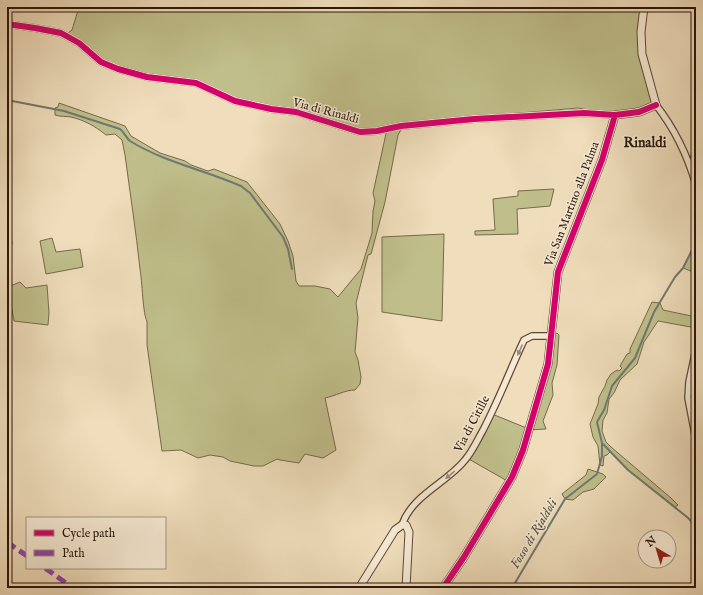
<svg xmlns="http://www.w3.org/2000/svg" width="703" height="595" viewBox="0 0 703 595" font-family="'IM FELL English',serif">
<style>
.green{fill:#c0bf8b;stroke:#766a4a}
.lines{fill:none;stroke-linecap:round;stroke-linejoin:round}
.stream{stroke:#6f7971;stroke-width:2}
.minor-casing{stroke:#5d4836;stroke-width:8}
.tertiary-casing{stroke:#5d4836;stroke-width:9}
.minor{stroke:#f5e9d3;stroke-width:5.5}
.tertiary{stroke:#f5e9d3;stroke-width:7}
.quiet{stroke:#8e44ad;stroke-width:5;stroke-dasharray:10 5;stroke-linecap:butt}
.cycleway-casing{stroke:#f5e9d3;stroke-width:8}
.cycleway{stroke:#d6006c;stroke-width:6}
.oneway{fill:#9b8a79}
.labels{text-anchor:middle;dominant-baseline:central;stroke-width:3;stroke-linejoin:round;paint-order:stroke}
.street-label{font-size:12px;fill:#2c160a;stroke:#f5e9d3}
.water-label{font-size:13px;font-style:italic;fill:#535046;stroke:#f5e9d3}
.quarter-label{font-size:14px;font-weight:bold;fill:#2c160a;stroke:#f5e9d3}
</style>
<rect width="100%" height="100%" fill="#efddbb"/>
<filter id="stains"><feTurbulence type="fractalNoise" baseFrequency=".005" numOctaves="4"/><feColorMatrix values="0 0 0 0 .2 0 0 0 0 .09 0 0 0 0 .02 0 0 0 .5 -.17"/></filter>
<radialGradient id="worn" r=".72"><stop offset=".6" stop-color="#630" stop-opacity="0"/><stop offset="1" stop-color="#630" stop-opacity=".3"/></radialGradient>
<!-- green -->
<path class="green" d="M79 7H644L641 32 656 105 615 115 578 108 405 123 398 135 385 202 371 254 368 255 356 303 358 318 355 352 358 360 361 377 360 384 355 390C345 390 335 396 325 398L336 450 323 458 305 454 299 463 280 460 277 459 263 466H254L230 461 223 457 210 455 198 458 181 450 162 451 147 345V321C143 316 142 279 140 269 136 231 130 193 125 155L122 140 115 134 106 135C95 126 84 120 71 117 66 116 61 117 55 115V108L58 107 59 103 125 126 131 136 160 153 185 161 191 165 208 171 214 169 247 182 280 224 288 241 293 256 296 281 299 286H315L330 289 338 297 361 269 372 233 373 211 375 201 373 193 387 129 360 132 296 112 235 101 206 87 147 77 101 62 65 35 72 30Z
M554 189 550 206 517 209 518 234 475 235V231L495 230 493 199 518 196V191Z
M7 196 12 244 7 258Z
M444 234 442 321 382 312V237Z
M52 238 56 252 80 249 83 267 46 274 40 241Z
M696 242V273L683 268Z
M20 282 26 288 47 285 49 313 48 325 14 321 8 287Z
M652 302 660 303 663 310 696 317V328L658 321 644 342 637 364 620 380 614 393 609 399 607 413 603 420 602 431 606 442 611 447 671 498 678 505 675 507 628 470 610 452 607 455 604 456 603 466 600 465 598 446 593 437 590 424 598 404 599 397 605 386 607 380 611 374 617 370 619 371 622 368 620 366 627 354 630 353V349Z
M557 333 559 335 557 365 552 383 553 395 543 421 546 429 529 430 509 482 467 458 492 414 529 429 551 336Z
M588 469 603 474 606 477 594 489 583 492 573 500 565 499 562 494 586 475Z"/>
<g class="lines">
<!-- stream -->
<path class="stream" d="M696 63C692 78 693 90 696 105
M7 100 64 111 120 129C125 133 126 138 130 141 164 162 204 170 241 186L250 193 283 237 288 249 292 269
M691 160V156L696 148
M603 444 628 470 687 517 691 521 696 536
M512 588 565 499 597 474 602 456V443L597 422 604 410 612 386 635 358 654 312 675 277 683 268 696 242"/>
<!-- minor casing -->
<g class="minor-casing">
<path id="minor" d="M7 24 35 28 61 33 79 43 101 62 118 69 147 77 196 83 235 101 271 109 296 112 360 132 377 131 401 126 474 119 584 113 615 115
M656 105C674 128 688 157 696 185
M690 165 696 156
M696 349 689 382 688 398 696 440
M402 525C412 495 447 483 465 460 472 452 477 441 482 432 498 402 510 370 524 340L532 336H551"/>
</g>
<!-- tertiary casing -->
<g class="tertiary-casing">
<path id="tertiary" d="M359 588 395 530 402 525H406L409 532 406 588
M443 588 464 557 512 477 523 450 548 364 558 272 602 160 615 115 639 112 656 105 642 54 641 32 644 7"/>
</g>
<!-- minor -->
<use href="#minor" class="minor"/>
<!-- tertiary -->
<use href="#tertiary" class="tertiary"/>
<!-- quiet -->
<path class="quiet" d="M7 542 27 556
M45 568 73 588"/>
<!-- cycleway casing -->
<g class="cycleway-casing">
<path id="cycleway" d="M7 24 35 28 61 33 79 43 101 62 118 69 147 77 196 83 235 101 271 109 296 112 360 132 377 131 401 126 474 119 584 113 615 115 639 112 656 105
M443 588 464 557 512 477 523 450 548 364 558 272 602 160 615 115"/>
</g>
<!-- cycleway -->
<use href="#cycleway" class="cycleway"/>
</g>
<!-- one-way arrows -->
<defs><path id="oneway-solid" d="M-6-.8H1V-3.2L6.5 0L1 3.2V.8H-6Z"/></defs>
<g class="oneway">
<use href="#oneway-solid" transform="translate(520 350) rotate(114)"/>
<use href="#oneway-solid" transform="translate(450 475) rotate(141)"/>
</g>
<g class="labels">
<!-- street labels -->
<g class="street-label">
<text transform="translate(326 111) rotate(15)">Via di Rinaldi</text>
<text transform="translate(572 204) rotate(-69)">Via San Martino alla Palma</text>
<text transform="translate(472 424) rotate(-62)">Via di Citille</text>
</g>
<!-- water labels -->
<g class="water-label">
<text transform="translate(534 534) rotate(-59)">Fosso di Rialdoli</text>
</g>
<!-- quarter labels -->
<g class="quarter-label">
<text x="645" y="143">Rinaldi</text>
</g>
</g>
<!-- margin -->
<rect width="703" height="595" fill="none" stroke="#efddbb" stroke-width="24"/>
<rect x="8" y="8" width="687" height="579" fill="none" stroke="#2c160a" stroke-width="2"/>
<rect x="12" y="12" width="679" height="571" fill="none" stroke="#2c160a"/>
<!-- legend -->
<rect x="26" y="517" width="140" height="52" fill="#f5e9d3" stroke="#a59583"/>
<rect x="34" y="530" width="20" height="6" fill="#d6006c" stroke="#a59583"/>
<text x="62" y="537" font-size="12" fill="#2c160a">Cycle path</text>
<rect x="34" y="550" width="20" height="6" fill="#8e44ad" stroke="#a59583"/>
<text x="62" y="557" font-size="12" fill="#2c160a">Path</text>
<!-- north arrow -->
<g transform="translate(657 549) rotate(322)"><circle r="19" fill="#f5e9d3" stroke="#a59583"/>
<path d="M0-3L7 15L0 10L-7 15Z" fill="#8f2418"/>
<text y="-6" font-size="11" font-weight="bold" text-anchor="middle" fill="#2c160a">N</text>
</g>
<rect width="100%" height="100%" filter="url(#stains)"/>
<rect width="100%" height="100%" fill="url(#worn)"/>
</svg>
